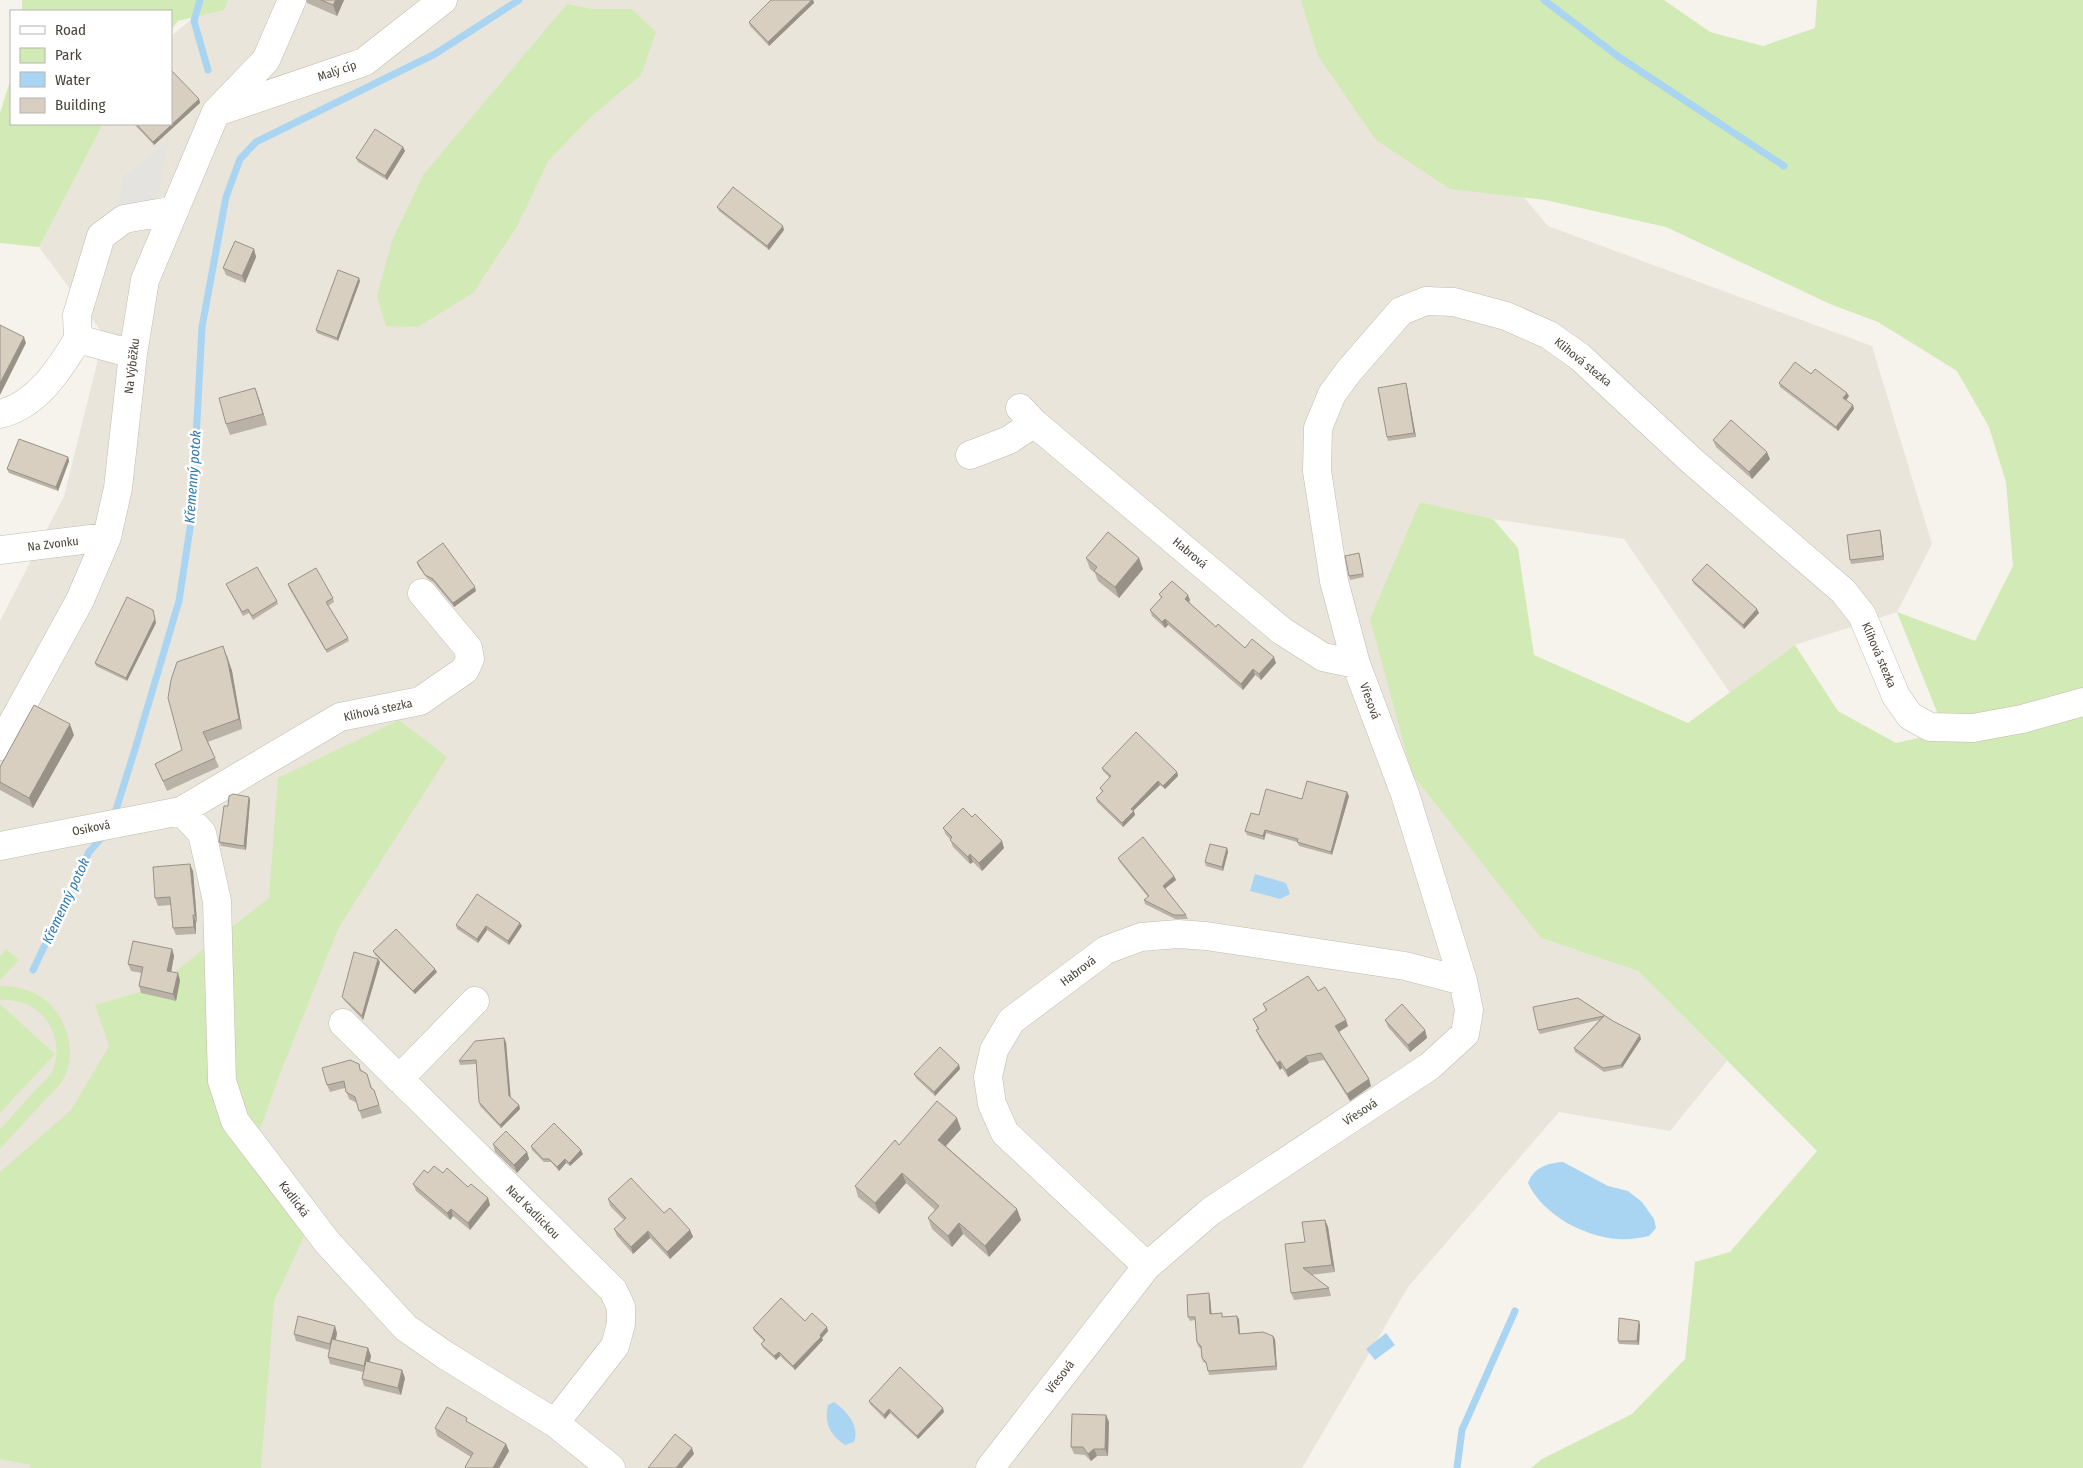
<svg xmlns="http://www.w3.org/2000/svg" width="2083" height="1468" viewBox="0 0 2083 1468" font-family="'Fira Sans Condensed',sans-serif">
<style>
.residential{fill:#eae5da}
.green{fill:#d2eab5}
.parking{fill:#e5e3e0}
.water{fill:#a9d4f2}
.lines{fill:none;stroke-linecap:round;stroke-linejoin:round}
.stream{stroke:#a9d4f2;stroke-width:7}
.minor-casing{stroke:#c2bbae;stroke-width:29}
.minor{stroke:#fff;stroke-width:28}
.wall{fill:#bab2a6}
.shaded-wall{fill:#979187}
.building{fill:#d8cfc1;stroke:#979187}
.labels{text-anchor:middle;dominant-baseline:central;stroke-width:5;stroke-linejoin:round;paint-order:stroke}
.street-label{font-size:12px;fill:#4b4439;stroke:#fff}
.water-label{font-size:14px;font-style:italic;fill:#2e7ab2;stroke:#fff}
</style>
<rect width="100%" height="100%" fill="#f6f3ec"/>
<!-- residential -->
<path class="residential" d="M215 0H1360L1548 226 1872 346 1932 544 1897 612 1795 645 1730 693 1624 539 1493 519 1419 502 1541 938 1638 971 1727 1061 1670 1131 1559 1112 1408 1287 1302 1468H0V621L64 496 104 335 39 247 103 124H171V36Z"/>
<!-- green -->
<path class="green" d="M22 0H228L224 10 178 21 171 30V11H22Z
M1301 0H1664L1710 32 1763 46 1815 28 1817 0H2083V1468H1531L1542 1459 1632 1414 1685 1359 1695 1262 1730 1252 1817 1151 1638 971 1541 938 1412 774 1370 619 1420 502 1493 519 1518 548 1534 655 1688 723 1795 645 1838 711 1896 743 1945 732 1897 612 1975 641 2013 566 2006 482 1989 427 1957 371 1878 322 1830 304 1666 227 1545 200 1450 189 1376 140 1318 56Z
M567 4 592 9H632L656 32 641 75 593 115 549 160 516 228 473 293 418 327 386 326 377 296 392 241 423 175Z
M11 78V124H103L39 247 0 243V113Z
M399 720 447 757 339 927 281 1071 250 1156 304 1236 274 1301 261 1468H30L31 1465 0 1459V1172L71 1110 109 1046 95 1005 154 988 269 898 278 778Z
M6 949 19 960 0 980V956Z
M0 986C21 986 41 992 54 1009 70 1028 76 1059 62 1081 58 1088 50 1095 44 1101 29 1117 15 1133 0 1149V1129C12 1116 24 1103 36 1089 41 1084 48 1078 52 1072 60 1054 57 1033 45 1018 33 1004 17 999 0 1000Z
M0 1004 55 1054 0 1113Z"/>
<!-- parking -->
<path class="parking" d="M169 141 152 225 113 222 124 176Z"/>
<!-- water -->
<path class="water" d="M1255 874 1286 883 1290 894 1280 899 1250 891Z
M1563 1162 1608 1186 1628 1191 1642 1202 1654 1219 1656 1228 1649 1236C1639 1238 1628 1240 1618 1239 1584 1237 1542 1214 1528 1183 1534 1167 1548 1163 1563 1162Z
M1386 1333 1395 1345 1375 1360 1366 1349Z
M834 1402C847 1411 860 1426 854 1442L845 1445C830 1435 824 1423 828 1405Z"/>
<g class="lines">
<!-- stream -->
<path class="stream" d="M200 0 194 21 208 70
M1544 0 1619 57 1784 166
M115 813 136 746 179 601 192 515 202 327 226 197 240 159 256 142 435 54 519 0
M33 970 89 852 104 835
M1457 1468 1462 1430 1515 1311"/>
<!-- minor casing -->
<g class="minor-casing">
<path id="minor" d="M220 111 364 62 443 0
M133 354 78 339 77 315 101 236 124 219 175 210
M1020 408 1034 423 1282 631 1323 657 1356 664
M0 414C37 405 59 370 78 339
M970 455 1009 440 1034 423
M0 550 107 537
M0 746 80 600 107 537 118 488 133 354 145 280 216 112 266 60 292 0
M181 811 202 833 217 901 222 1081 235 1121 327 1242 406 1328 445 1355 555 1423 611 1468
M0 846 181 811 340 717 420 701 465 670 470 659 468 648 422 593
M343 1023 613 1290 621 1307V1324L615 1346 555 1423
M399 1079 475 1001
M1147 1266 1005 1133 992 1104 988 1077 994 1050 1011 1021 1106 950 1141 937 1178 934 1206 936 1405 966 1463 981
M990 1468 1147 1266 1211 1211 1430 1066 1465 1034 1469 1010 1463 981 1405 794 1356 664 1334 581 1317 471 1318 428 1332 394 1349 371 1401 311 1426 301 1454 302 1506 316 1549 335 1580 357 1692 461 1843 591 1862 615 1896 696 1910 716 1930 727 1973 728 2022 719 2083 702"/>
</g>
<!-- minor -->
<use href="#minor" class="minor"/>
</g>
<!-- wall -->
<path class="wall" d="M306 0H344L337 16 307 3Z
M771 0H813L814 3 769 46 750 26 749 22Z
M199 99 200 103 154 145 134 124H171Z
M403 147 405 151 387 180 358 162 356 158Z
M717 207 784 230 769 250 719 211Z
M254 249 256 257 245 283 226 275 223 268Z
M360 281 338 341 317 333 316 330Z
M1811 374 1849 396 1846 400 1853 405 1854 409 1838 431 1780 387 1779 383Z
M1406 383 1416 437 1388 441 1387 437Z
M255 388 259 399 267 425 230 435 226 424Z
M1713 440 1770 459 1752 479 1716 447Z
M68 457 69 461 58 491 9 473 7 469Z
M1880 530 1881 534 1884 560 1851 564 1850 560Z
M1360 557 1364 577 1350 580 1349 576Z
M1086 558 1143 569 1119 598 1098 581 1095 573 1090 569Z
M417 562 476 591 454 607 434 583 427 578 418 566Z
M1692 580 1759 613 1744 629 1694 584Z
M226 584 277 601 278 604 253 620 249 613 243 616Z
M288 584 333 598 334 602 328 606 348 638 349 641 327 653 289 588Z
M1159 594 1190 600 1189 602 1216 627 1245 648 1276 663 1261 680 1255 675 1243 690 1168 625 1165 628 1152 616 1150 610 1161 598Z
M153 610 156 623 127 681 96 666 95 663Z
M227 655 232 671 242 729 208 742 219 767 167 791 155 764 182 750Z
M74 735 33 808 0 790V767Z
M1102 768 1177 772 1178 776 1165 789 1160 785 1133 811 1135 815 1123 827 1097 802 1096 798 1102 792 1100 788 1110 778 1103 771Z
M1349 796 1332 855 1299 846 1297 842 1266 833 1264 840 1247 835 1245 831 1259 815 1302 799Z
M250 800 246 850 221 846 219 842 228 806Z
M943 828 1004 848 982 871 973 862 970 864 953 847 950 839 946 835Z
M1227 848 1228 852 1223 871 1206 866 1205 862Z
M1118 858 1174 876 1176 880 1165 889 1186 915 1188 919H1175L1145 904 1144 900 1148 897 1119 861Z
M193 871 197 922H196V934L176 935 173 928 171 905 158 906 155 898Z
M520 923 522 926 509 945 487 930 478 943 457 929 456 925Z
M172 949 174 956 171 972 180 980 176 1001 141 993 139 986 141 973 131 971 128 964Z
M373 951 437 972 415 994 375 955Z
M380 962 363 1020 344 1000 342 997Z
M1318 991 1348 1026 1339 1032 1371 1086 1350 1101 1324 1060 1309 1063 1288 1077 1282 1068 1280 1070 1259 1037 1256 1030H1258L1253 1019 1266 1011 1263 1004Z
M1578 998 1641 1039 1622 1068 1604 1072 1575 1052 1574 1048 1599 1020 1540 1034 1538 1030Z
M1385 1020 1425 1030 1427 1038 1410 1052 1388 1027Z
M506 1042 510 1097 519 1105 520 1109 501 1128 480 1106 479 1102 476 1064 460 1065 459 1061Z
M359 1064 361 1070 367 1074 372 1088 374 1090 382 1113 362 1119 357 1103 349 1099 345 1088 330 1092 327 1085Z
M959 1065 960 1069 935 1096 916 1078 914 1074Z
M961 1129 946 1146 1017 1209 1021 1220 989 1257 963 1234 952 1247 932 1229 928 1218 935 1210 906 1183 879 1214 858 1197 855 1186 899 1145Z
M493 1144 527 1152 529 1159 517 1173 495 1152Z
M531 1146 583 1154 570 1166 566 1163 559 1171 551 1162H544L532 1150Z
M428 1173H443L488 1198 490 1205 470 1230 453 1216 450 1220 416 1191 413 1184Z
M608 1199 664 1213 690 1230 693 1237 670 1259 650 1238 633 1254 617 1236 614 1229 624 1220 610 1206Z
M1325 1220 1328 1227 1335 1272 1311 1275 1329 1288 1331 1296 1294 1300 1291 1293 1305 1242Z
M1210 1297 1211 1314 1223 1317 1239 1319 1240 1334 1275 1339 1277 1370 1209 1375 1207 1364 1203 1362 1202 1358 1201 1349 1198 1346 1197 1342 1195 1320 1190 1321 1188 1317Z
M805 1321 828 1331 822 1338 823 1340 795 1370 780 1356 776 1360 763 1348 761 1344 764 1341 754 1331 753 1328Z
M1640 1325 1639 1345 1619 1344 1618 1341Z
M337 1333 336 1340 368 1348 371 1356 370 1362 405 1378 401 1395 364 1386 362 1379 363 1372 330 1364 328 1357 329 1350 296 1341 294 1334Z
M869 1401 944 1412 918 1439 890 1413 885 1419 870 1404Z
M1106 1415 1109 1422 1108 1456H1097L1091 1461 1085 1455 1074 1454 1071 1447Z
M435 1428 506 1444 509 1451 499 1468H465L471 1457 437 1436Z"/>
<!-- shaded-wall -->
<path class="shaded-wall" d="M336 0H344L337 16 333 5Z
M812 0H813L814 3 769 46 768 42Z
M199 99 200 103 154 145 153 142Z
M403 147 405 151 387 180 385 176Z
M783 226 784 230 769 250 767 246Z
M254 249 256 257 245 283 242 276Z
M359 278 360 281 338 341 337 338Z
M24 337 26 343 0 395V383Z
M1406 383 1407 387 1416 437 1414 433Z
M255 388 259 399 267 425 263 414Z
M1847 393 1849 396 1845 402 1843 398Z
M1853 405 1854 409 1838 431 1836 427Z
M1767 452 1770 459 1752 479 1749 472Z
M68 457 69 461 58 491 56 487Z
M1880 530 1881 534 1884 560 1883 556Z
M1139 558 1143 569 1119 598 1115 587Z
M475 587 476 591 454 607 453 603Z
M1188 595 1190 600 1187 605 1185 599Z
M1757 609 1759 613 1744 629 1743 625Z
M153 610 156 623 127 681 126 678Z
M1165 619 1168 625 1165 628 1162 622Z
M223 646 232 671 242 729 239 719Z
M1274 657 1276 663 1261 680 1259 674Z
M1253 669 1255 675 1243 690 1241 684Z
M70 724 74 735 33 808 29 798Z
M1177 772 1178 776 1165 789 1163 786Z
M1158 781 1160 785 1132 812 1131 809Z
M1347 792 1349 796 1332 855 1331 852Z
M249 797 250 800 246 850 244 846Z
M1134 811 1135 815 1123 827 1122 823Z
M1265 830 1266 833 1264 840 1263 836Z
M1002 841 1004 848 982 871 979 863Z
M1227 848 1228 852 1223 871 1222 867Z
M970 854 973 862 970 864 968 857Z
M190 864 193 871 197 922 195 915Z
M1174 876 1176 880 1164 889 1163 886Z
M193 915 196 922V934L194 927Z
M520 923 522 926 509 945 508 941Z
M486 926 487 930 478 943 477 939Z
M172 949 174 956 170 978 167 971Z
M378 959 380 962 363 1020 362 1016Z
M435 969 437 972 415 994 413 991Z
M178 973 180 980 176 1001 173 994Z
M1346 1020 1348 1026 1337 1033 1335 1026Z
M1425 1030 1427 1038 1410 1052 1408 1045Z
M1640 1035 1641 1039 1622 1068 1621 1065Z
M504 1038 506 1042 511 1100 509 1096Z
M1306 1056 1309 1063 1288 1077 1286 1070Z
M1280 1061 1282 1068 1280 1070 1277 1063Z
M959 1065 960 1069 935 1096 934 1092Z
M1369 1079 1371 1086 1350 1101 1347 1094Z
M519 1105 520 1109 501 1128 500 1125Z
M957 1118 961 1129 942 1150 938 1140Z
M581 1150 583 1154 570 1166 569 1163Z
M527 1152 529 1159 517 1173 514 1165Z
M565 1159 566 1163 559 1171 557 1167Z
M902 1173 906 1183 879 1214 875 1203Z
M488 1198 490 1205 470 1230 468 1223Z
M451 1209 453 1216 450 1220 447 1213Z
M1017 1209 1021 1220 989 1257 985 1246Z
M1325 1220 1328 1227 1335 1272 1332 1265Z
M959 1223 963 1234 952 1247 948 1236Z
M690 1230 693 1237 670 1259 667 1252Z
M648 1231 650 1238 633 1254 631 1247Z
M1209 1293 1210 1297 1212 1317 1210 1314Z
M1237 1316 1239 1319 1240 1338 1239 1334Z
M1639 1321 1640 1325 1639 1345 1637 1341Z
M335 1326 337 1333 333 1351 330 1344Z
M827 1327 828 1331 822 1338 823 1340 795 1370 793 1366Z
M1273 1336 1275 1339 1277 1370 1276 1366Z
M368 1348 371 1356 367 1373 364 1366Z
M779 1352 780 1356 776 1360 774 1356Z
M402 1370 405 1378 401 1395 398 1388Z
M943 1408 944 1412 918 1439 917 1436Z
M889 1409 890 1413 885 1419 884 1415Z
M1106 1415 1109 1422 1108 1456 1105 1449Z
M506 1444 509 1451 499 1468H493Z
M692 1448 694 1454 682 1468H676Z
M1094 1449 1097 1456 1091 1461 1088 1454Z"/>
<!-- building -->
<path class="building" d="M321 0H336L333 5Z
M771 0H812L768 42 749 22Z
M171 70 199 99 153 142 136 124H171Z
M375 129 403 147 385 176 356 158Z
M733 187 783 226 767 246 717 207Z
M235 241 254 249 242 276 223 268Z
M338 270 359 278 337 338 316 330Z
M0 325 24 337 0 383Z
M1795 362 1811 374 1815 369 1847 393 1843 398 1853 405 1836 427 1779 383Z
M1406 383 1414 433 1387 437 1378 388Z
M255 388 263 414 226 424 219 398Z
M1731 420 1767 452 1749 472 1713 440Z
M19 439 68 457 56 487 7 469Z
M1880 530 1883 556 1850 560 1847 535Z
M1108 532 1139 558 1115 587 1094 571 1097 567 1086 558Z
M443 543 475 587 453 603 433 579 425 575 417 562Z
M1359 553 1363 574 1349 576 1345 556Z
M1707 564 1757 609 1743 625 1692 580Z
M257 567 277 601 252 616 248 609 242 612 226 584Z
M316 568 333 598 326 602 348 638 326 650 288 584Z
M1172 581 1188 595 1185 599 1216 627 1218 624 1245 648 1252 639 1274 657 1259 674 1253 669 1241 684 1165 619 1162 622 1150 610 1162 597 1159 594Z
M127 597 153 610 155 619 126 678 95 663Z
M223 646 228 662 239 719 203 732 215 758 163 781 155 764 182 750 168 698 171 680 177 662Z
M34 705 70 724 29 798 0 782V767Z
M1136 732 1177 772 1163 786 1158 781 1131 809 1134 811 1122 823 1096 798 1103 791 1100 788 1111 776 1102 768Z
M1307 781 1347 792 1331 852 1297 842 1298 839 1265 830 1263 836 1245 831 1251 813 1259 815 1266 789 1302 799Z
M233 794 249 797 244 846 219 842 224 806H228L229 796Z
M963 808 972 817 975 814 1002 841 979 863 970 854 968 857 950 840 952 837 943 828Z
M1143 837 1174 876 1163 886 1186 915H1174L1144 900 1149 896 1118 858Z
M1210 844 1227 848 1222 867 1205 862Z
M190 864 195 915H193L194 927 173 928 170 897 155 898 153 867Z
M477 894 520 923 508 941 486 926 477 939 456 925Z
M396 929 435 969 413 991 373 951Z
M133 941 172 949 167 971 178 973 173 994 139 986 143 967 128 964Z
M354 952 378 959 362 1016 342 997Z
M1308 976 1318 991 1325 987 1346 1020 1335 1026 1369 1079 1347 1094 1321 1053 1306 1056 1286 1070 1280 1061 1277 1063 1256 1030 1259 1029 1253 1019 1267 1010 1263 1004Z
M1578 998 1613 1021 1640 1035 1621 1065 1603 1068 1574 1048 1604 1016 1538 1030 1533 1007Z
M1402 1004 1425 1030 1408 1045 1385 1020Z
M504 1038 509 1096 519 1105 500 1125 479 1102 476 1060 459 1061 475 1041Z
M940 1047 959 1065 934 1092 914 1074Z
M350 1060 359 1064 360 1070 367 1074 371 1088 374 1090 379 1105 359 1111 355 1097 346 1092 344 1081 327 1085 322 1068Z
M937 1101 957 1118 938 1140 1017 1209 985 1246 959 1223 948 1236 928 1218 939 1206 902 1173 875 1203 855 1186 895 1140 899 1145Z
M554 1123 581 1150 569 1163 565 1159 557 1167 549 1159H543L531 1146Z
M506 1131 527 1152 514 1165 493 1144Z
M434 1166 443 1173 447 1168 468 1187 471 1184 488 1198 468 1223 451 1209 447 1213 413 1184 424 1170 428 1173Z
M631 1178 664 1213 670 1208 690 1230 667 1252 648 1231 631 1247 614 1229 626 1218 608 1199Z
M1325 1220 1332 1265 1303 1268 1329 1288 1291 1293 1285 1244 1305 1242 1302 1222Z
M1209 1293 1210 1314 1222 1313V1317L1237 1316 1239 1334 1263 1332 1273 1336 1276 1366 1208 1371 1206 1362 1202 1358 1201 1346 1197 1342 1195 1317H1188L1187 1295Z
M781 1298 805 1321 812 1313 827 1327 820 1335 821 1337 793 1366 779 1352 774 1356 761 1344 765 1340 753 1328Z
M298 1316 335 1326 330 1344 294 1334Z
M1619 1318 1639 1321 1637 1341H1618Z
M332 1339 368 1348 364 1366 328 1357Z
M366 1361 402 1370 398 1388 362 1379Z
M900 1367 943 1408 917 1436 889 1409 884 1415 869 1401Z
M447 1407 467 1418 466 1421 506 1444 493 1468H466L465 1467 473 1453 435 1428Z
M1072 1414 1106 1415 1105 1449H1094L1088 1454 1083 1447H1071Z
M675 1434 692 1448 676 1468H648Z"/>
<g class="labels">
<!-- street labels -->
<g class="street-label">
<text transform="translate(337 71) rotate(-19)">Malý cíp</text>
<text transform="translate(1583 362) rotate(39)">Klihová stezka</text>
<text transform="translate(132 366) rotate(-83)">Na Výběžku</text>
<text transform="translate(53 544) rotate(-7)">Na Zvonku</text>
<text transform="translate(1190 553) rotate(40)">Habrová</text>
<text transform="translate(1879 655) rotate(67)">Klihová stezka</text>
<text transform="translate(1370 701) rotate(70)">Vřesová</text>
<text transform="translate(378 710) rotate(-12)">Klihová stezka</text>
<text transform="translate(91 828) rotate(-11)">Osiková</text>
<text transform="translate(1078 971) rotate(-37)">Habrová</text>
<text transform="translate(1360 1112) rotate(-33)">Vřesová</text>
<text transform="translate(294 1199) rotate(53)">Kadlická</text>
<text transform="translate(533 1212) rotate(45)">Nad Kadlickou</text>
<text transform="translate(1060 1377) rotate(-52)">Vřesová</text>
</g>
<!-- water labels -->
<g class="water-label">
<text transform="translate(193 477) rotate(-86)">Křemenný potok</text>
<text transform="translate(66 901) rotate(-65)">Křemenný potok</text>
</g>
</g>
<!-- legend -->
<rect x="10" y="10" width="162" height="115" fill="#ffffff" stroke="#b7b4b0"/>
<rect x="20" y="26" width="25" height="8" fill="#ffffff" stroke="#b7b4b0"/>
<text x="55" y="35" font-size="15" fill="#4b4439">Road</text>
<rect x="20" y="48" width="25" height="15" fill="#d2eab5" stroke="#b7b4b0"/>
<text x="55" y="60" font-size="15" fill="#4b4439">Park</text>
<rect x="20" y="72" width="25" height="15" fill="#a9d4f2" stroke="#b7b4b0"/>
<text x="55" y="85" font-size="15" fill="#4b4439">Water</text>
<rect x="20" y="98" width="25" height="15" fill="#d8cfc1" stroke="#b7b4b0"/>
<text x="55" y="110" font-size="15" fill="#4b4439">Building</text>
</svg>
